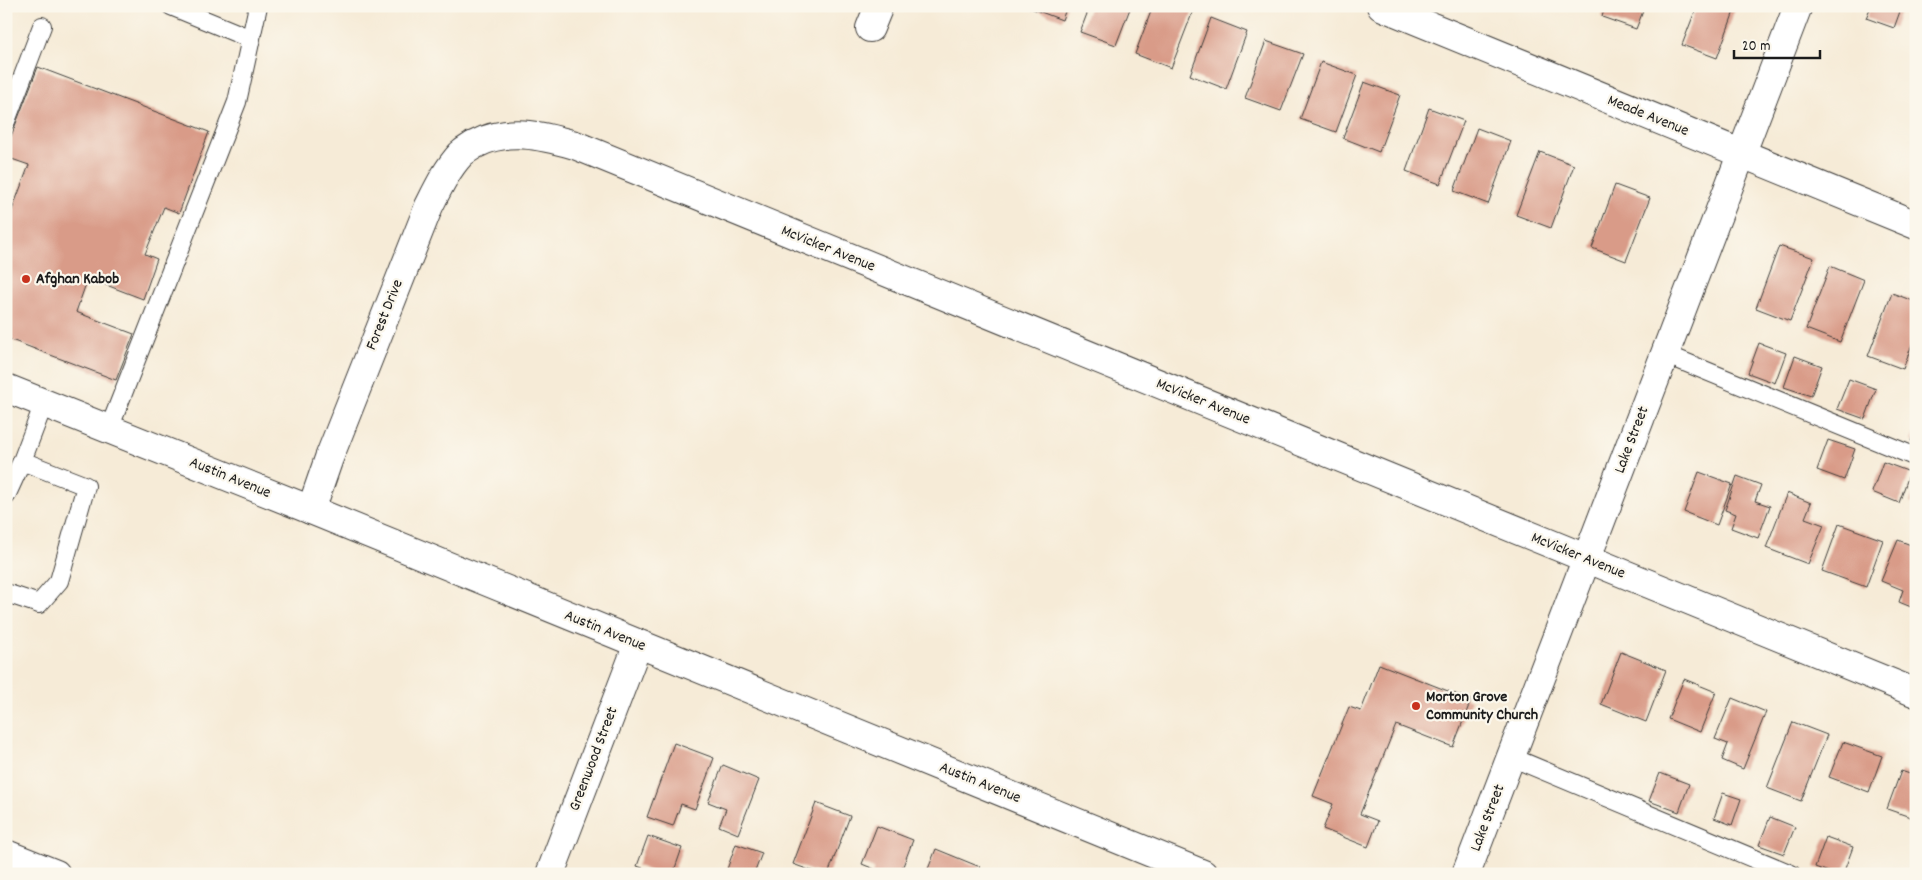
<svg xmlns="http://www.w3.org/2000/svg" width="1922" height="880" viewBox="0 0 1922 880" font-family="Dekko,sans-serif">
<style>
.building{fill:#d99b88}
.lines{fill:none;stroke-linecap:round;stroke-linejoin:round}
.service-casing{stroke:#3d3b38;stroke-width:20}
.minor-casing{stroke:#3d3b38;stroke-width:30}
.tertiary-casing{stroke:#3d3b38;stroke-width:30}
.service{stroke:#fff;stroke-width:18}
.minor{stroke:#fff;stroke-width:28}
.tertiary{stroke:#fff;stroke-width:28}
.poi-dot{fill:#c8321e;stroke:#fbf7ec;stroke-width:2}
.labels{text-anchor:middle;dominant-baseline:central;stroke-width:4.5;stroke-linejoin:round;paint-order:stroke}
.street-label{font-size:16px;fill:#1c1c1c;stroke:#fbf7ec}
.poi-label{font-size:16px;font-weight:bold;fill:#1c1c1c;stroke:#fbf7ec;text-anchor:start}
</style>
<rect width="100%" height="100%" fill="#fbf7ec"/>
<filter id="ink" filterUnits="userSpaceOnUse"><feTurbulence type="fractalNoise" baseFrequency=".02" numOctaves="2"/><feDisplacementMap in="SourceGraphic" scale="10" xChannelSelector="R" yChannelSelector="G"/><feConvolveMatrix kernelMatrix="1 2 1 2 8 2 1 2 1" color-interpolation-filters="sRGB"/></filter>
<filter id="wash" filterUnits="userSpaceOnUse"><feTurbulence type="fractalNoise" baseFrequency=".0096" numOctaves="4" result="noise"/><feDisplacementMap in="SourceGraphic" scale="20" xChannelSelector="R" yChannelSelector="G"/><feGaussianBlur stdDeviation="1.12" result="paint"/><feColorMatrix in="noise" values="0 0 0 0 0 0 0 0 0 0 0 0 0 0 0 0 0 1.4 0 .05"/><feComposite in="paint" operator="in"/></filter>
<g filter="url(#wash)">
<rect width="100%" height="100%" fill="#f6ebd7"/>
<g id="blocks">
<!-- building -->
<path class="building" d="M1025 6H1067L1062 20Z
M1090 6H1131L1116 45 1080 32Z
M1153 6H1181L1193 11 1171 68 1135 54Z
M1605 6H1645L1636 29 1602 17Z
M1697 6H1736L1717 58 1682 45Z
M1871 6H1902L1894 28 1866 18Z
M1211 18 1247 32 1226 89 1190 75Z
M1266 41 1303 54 1281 111 1245 98Z
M1321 62 1357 75 1336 132 1300 119Z
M38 67 209 132 179 213 164 207 145 254 157 259 143 299 88 278 76 312 134 334 116 380 6 338V226L29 165 6 157V149Z
M1364 82 1400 95 1379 152 1343 138Z
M1429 108 1464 121 1440 184 1406 171Z
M1477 128 1511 141 1488 204 1454 191Z
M1540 152 1574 165 1551 228 1516 215Z
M1615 185 1650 198 1626 261 1592 248Z
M1779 246 1814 258 1790 321 1756 308Z
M1830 266 1864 280 1840 342 1806 329Z
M1892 293 1916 302V333L1903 369 1868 356Z
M1759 343 1786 353 1775 383 1748 373Z
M1795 356 1822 366 1811 396 1784 387Z
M1849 379 1876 389 1865 419 1837 409Z
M1916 429V443L1911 441Z
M1828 440 1855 449 1844 480 1817 470Z
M1883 462 1910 472 1899 503 1872 492Z
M1699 472 1732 484 1717 525 1684 512Z
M1737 476 1761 485 1755 501 1770 506 1758 538 1731 528 1736 514 1725 510Z
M1916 487V505L1910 503Z
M1787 493 1811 503 1805 518 1824 525 1808 564 1766 548Z
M1839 524 1883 540 1866 587 1822 571Z
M1898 540 1916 547V609L1899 602 1903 590 1881 581Z
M1621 652 1666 670 1646 722 1601 704Z
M1379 664 1471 700 1453 747 1396 725 1360 814 1378 821 1368 847 1323 829 1333 804 1313 796 1349 707 1361 711Z
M1684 679 1716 692 1700 732 1668 719Z
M1732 698 1766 712 1743 769 1722 760 1728 744 1715 739Z
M1793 722 1827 735 1801 801 1767 788Z
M1843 742 1882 756 1869 792 1829 777Z
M674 743 714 758 695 809 681 804 673 826 647 817Z
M723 765 759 780 738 834 719 826 726 809 708 802Z
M1901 771 1916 776V819L1887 809Z
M1660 773 1689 784 1679 812 1649 801Z
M1723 793 1741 799 1732 825 1714 818Z
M816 803 850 816 828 874H820L793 864Z
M1770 817 1795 827 1784 854 1759 845Z
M877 826 913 840 900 874H872L874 869 862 864Z
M648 836 682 848 673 874H659L637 866Z
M1826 837 1853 847 1843 874H1834L1815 867Z
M736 844 762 853 754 874H731L726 872Z
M936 849 980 867 977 874H926Z"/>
</g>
</g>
<g filter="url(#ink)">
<use href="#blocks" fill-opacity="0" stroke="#3d3b38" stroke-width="1"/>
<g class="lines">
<!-- service casing -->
<g class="service-casing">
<path id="service" d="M171 6 251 39
M6 121 42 26
M1665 354 1916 457
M109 429 237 102 258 6
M6 496 22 461
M6 593 39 604 59 581 86 486 22 461 44 403
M1511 757 1791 874"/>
</g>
<!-- minor casing -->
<g class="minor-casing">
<path id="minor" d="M1381 6 1916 225
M870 28 879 6
M311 510 329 458 429 206C438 188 447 169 461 154 465 150 470 148 474 145 507 127 540 135 575 145L1916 693
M6 854 56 874
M550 874 638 644
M1466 874 1798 6"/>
</g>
<!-- tertiary casing -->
<g class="tertiary-casing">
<path id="tertiary" d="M6 388 311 510 1203 874"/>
</g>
<!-- service -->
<use href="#service" class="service"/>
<!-- minor -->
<use href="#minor" class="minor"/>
<!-- tertiary -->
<use href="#tertiary" class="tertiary"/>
</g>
</g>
<!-- markers -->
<g class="poi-dot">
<circle cx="26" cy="279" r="5"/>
<circle cx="1416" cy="706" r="5"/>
</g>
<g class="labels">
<!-- street labels -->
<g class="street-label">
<text transform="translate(1648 116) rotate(22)">Meade Avenue</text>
<text transform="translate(828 249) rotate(22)">McVicker Avenue</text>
<text transform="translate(385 315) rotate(-68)">Forest Drive</text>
<text transform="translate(1203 402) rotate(22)">McVicker Avenue</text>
<text transform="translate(1632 440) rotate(-69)">Lake Street</text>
<text transform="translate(230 478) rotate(22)">Austin Avenue</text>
<text transform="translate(1578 556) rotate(22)">McVicker Avenue</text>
<text transform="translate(605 631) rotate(22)">Austin Avenue</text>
<text transform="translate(594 759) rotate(-69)">Greenwood Street</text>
<text transform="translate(980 783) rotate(22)">Austin Avenue</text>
<text transform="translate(1488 818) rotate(-69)">Lake Street</text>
</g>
<!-- poi labels -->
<g class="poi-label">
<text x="36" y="279">Afghan Kabob</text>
<text x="1426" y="697">Morton Grove<tspan x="1426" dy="18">Community Church</tspan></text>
</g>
</g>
<!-- margin -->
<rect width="1922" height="880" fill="none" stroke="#fbf7ec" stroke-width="25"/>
<!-- scale -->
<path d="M1734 50v8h86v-8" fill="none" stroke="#1c1c1c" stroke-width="2.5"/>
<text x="1742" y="50" font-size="15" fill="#1c1c1c" stroke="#fbf7ec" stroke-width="4" paint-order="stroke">20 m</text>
</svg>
